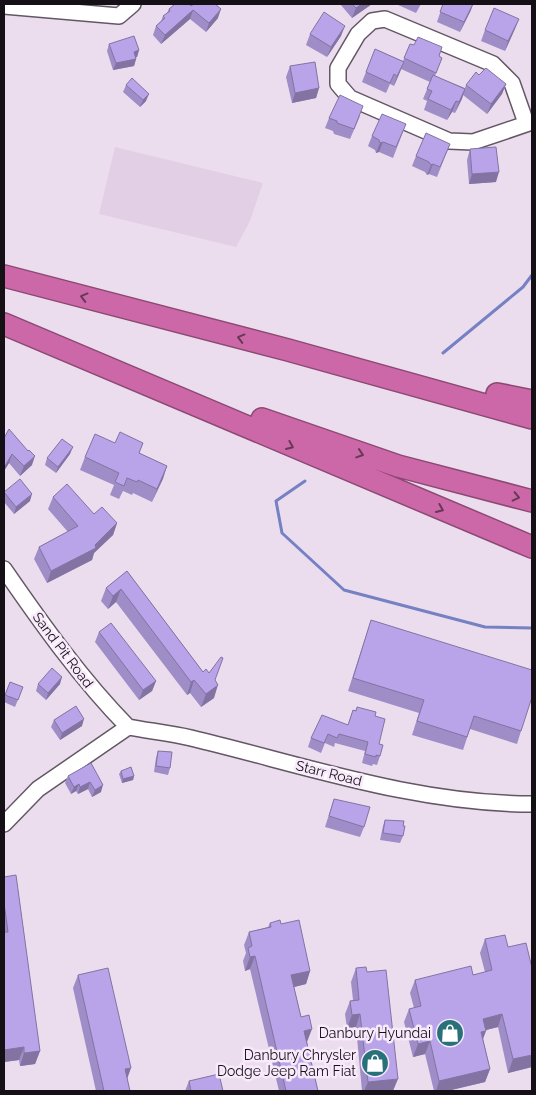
<svg xmlns="http://www.w3.org/2000/svg" width="536" height="1095" viewBox="0 0 536 1095" font-family="Raleway,sans-serif">
<style>
.built{fill:#e2cfe5}
.lines{fill:none;stroke-linecap:round;stroke-linejoin:round}
.stream{stroke:#7581c3;stroke-width:3}
.minor-casing{stroke:#635765;stroke-width:18}
.highway-casing{stroke:#8c4974;stroke-width:24}
.minor{stroke:#fff;stroke-width:15}
.highway{stroke:#cc68a7;stroke-width:21}
.wall{fill:#9f8dc8}
.shaded-wall{fill:#8273a3}
.building{fill:#b9a4e9;stroke:#8273a3}
.oneway{stroke:#673857}
.labels{text-anchor:middle;dominant-baseline:central;stroke-width:5;stroke-linejoin:round;paint-order:stroke}
.street-label{font-size:14px;fill:#151016;stroke:#f8eafb}
.poi-label{font-size:14px;fill:#151016;stroke:#f8eafb;text-anchor:end}
</style>
<rect width="100%" height="100%" fill="#ebdded"/>
<!-- built -->
<path class="built" d="M115 147 263 183 250 221 236 247 99 214Z"/>
<g class="lines">
<!-- stream -->
<path class="stream" d="M443 353 523 287 532 275
M305 481 276 501 282 533 344 590 485 627 532 628"/>
<!-- minor casing -->
<g class="minor-casing">
<path id="minor" d="M4 6 119 16 133 4
M526 123 512 83 493 64 385 19 372 21 358 34 338 68V84L350 98 449 141 473 142 532 122
M4 569C42 624 81 679 128 727
M128 727C149 731 170 733 191 738 304 765 415 804 532 804
M4 824 38 789 128 727"/>
</g>
<!-- highway casing -->
<g class="highway-casing">
<path id="highway" d="M4 276 288 350 532 418
M4 324 532 547
M497 394 532 401
M262 419 398 466 532 501"/>
</g>
<!-- minor -->
<use href="#minor" class="minor"/>
<!-- highway -->
<use href="#highway" class="highway"/>
</g>
<!-- wall -->
<path class="wall" d="M340 4H372L352 18Z
M396 4H421L416 13Z
M443 4 471 10 460 32 437 22Z
M191 6 218 18 206 32 190 19 161 44 153 35 156 26 161 21 163 16 167 13 169 9Z
M519 19 505 51 481 41 485 30Z
M310 34 341 36 327 57 306 45Z
M109 44 139 50 137 57H136V59L134 66 113 70 107 51Z
M410 44 442 58 435 76 465 88 466 85 479 75 506 84 502 94 487 114 463 95 455 113 452 112 447 120 424 110 427 101 423 99 430 82 401 69 394 86 390 84 386 93 362 82 375 49 403 61Z
M290 66 319 88 316 98 292 103 286 77Z
M126 85 146 101 140 107 123 92Z
M360 116 350 139 334 134 333 131 325 128 329 118Z
M406 124 393 158 379 152 376 153 375 150 368 146 372 136Z
M450 144 437 177 429 174 427 175 425 172 412 166 416 156Z
M470 149 496 182 469 184 467 160Z
M4 438 32 465 20 476 9 463 4 471Z
M115 443H143L139 453 167 466 152 502 133 493 132 495 123 491 119 499 110 495 114 485 80 470 85 457Z
M70 454 56 473 45 465 47 458Z
M4 493 30 501 14 514 4 502Z
M53 497 117 523 113 535 94 553 92 560 47 583 34 559 39 547 68 532 48 509Z
M127 571 203 672 215 680 214 698 201 707 190 693 187 695 116 602 108 609 101 601 106 588Z
M371 620 521 731 517 744 470 729 463 750 412 735 419 713 348 691Z
M99 632 156 681 152 691 139 700 95 642Z
M10 682 23 687 15 707 4 702V699Z
M38 684H60L46 700 36 691Z
M357 707 375 716 380 756 377 765 373 764 372 766 362 763 365 751 335 743 334 747 325 743 321 753 308 747 311 738 348 725 353 710H356Z
M54 720 82 726 60 740 51 727Z
M158 751 170 768 168 775 154 772 156 758Z
M91 763 101 792 92 797 88 789 78 794 76 791 71 794 65 783 68 776Z
M121 771 134 776 133 780 122 783 119 774Z
M334 799 364 827 360 837 325 827Z
M385 820 403 826V836L400 843 380 840 383 826Z
M4 877 40 1051 35 1064 20 1066 19 1060 4 1062Z
M270 923 281 924 310 971 306 984 294 987 307 1042 318 1091H279L250 969 245 971 243 961 246 953 244 945 249 932 268 927Z
M485 939 532 1067 508 1073 498 1027 486 1030 483 1039 490 1069 485 1082 447 1091H434L425 1054 413 1057 404 1022 409 1009 414 1008 410 993 415 980 473 975 485 972 480 953Z
M356 968 367 972 393 1091H362L356 1027 347 1028 345 1014 350 1001 353 1000 351 982Z
M78 975 127 1078 130 1091H96L73 988Z
M189 1081 223 1091H185Z"/>
<!-- shaded-wall -->
<path class="shaded-wall" d="M362 4H372L352 18 356 8Z
M473 4 471 10 460 32 464 22Z
M221 9 218 18 206 32 209 23Z
M193 10 190 19 161 44 165 35Z
M519 19 515 29 505 51 508 41Z
M345 26 341 36 327 57 331 47Z
M139 50 137 57 131 59 134 52Z
M136 59 134 66 113 70 116 63Z
M404 62 400 72 394 86 397 76Z
M506 84 502 94 487 114 491 104Z
M319 88 316 98 292 103 295 93Z
M465 89 462 99 455 113 459 102Z
M149 94 146 101 140 107 143 100Z
M456 101 452 112 447 120 451 110Z
M383 142 379 152 376 153 380 143Z
M433 164 429 174 427 175 431 165Z
M499 172 496 182 469 184 472 174Z
M73 447 70 454 56 473 58 467Z
M12 454 9 463 4 471V468Z
M35 456 32 465 20 476 24 466Z
M167 466 163 479 152 502 157 489Z
M32 494 30 501 14 514 16 507Z
M117 523 113 535 94 553 92 560 47 583 51 571 95 545Z
M121 589 116 602 108 609 113 596Z
M62 677 60 684 46 700 48 693Z
M194 680 190 693 187 695 191 682Z
M156 681 152 691 139 700 143 690Z
M218 685 214 698 201 707 206 694Z
M84 719 82 726 60 740 62 733Z
M134 776 133 780 122 783 123 779Z
M90 782 88 789 78 794 80 787Z
M79 784 76 791 71 794 74 787Z
M103 785 101 792 92 797 95 790Z
M255 956 250 969 245 971 250 957Z
M310 971 306 984 286 989 291 975Z
M360 1014 356 1027 347 1028 352 1015Z
M502 1014 498 1027 478 1032 483 1019Z
M312 1029 307 1042 299 1044 304 1031Z
M486 1031 481 1044V1032Z
M430 1041 425 1054 413 1057 418 1044Z
M24 1047 19 1060 4 1062V1050Z
M40 1051 35 1064 20 1066 24 1053Z
M532 1055V1067L508 1073 513 1059Z
M131 1068 126 1082 125 1069Z
M490 1069 485 1082 447 1091H436L439 1081Z
M398 1079 393 1091H364L368 1082Z"/>
<!-- building -->
<path class="building" d="M175 4H189L191 6 194 4H215L221 9 209 23 193 10 165 35 156 26 165 18 163 16 170 11 169 9Z
M352 4H362L356 8Z
M443 4H473L464 22 440 12Z
M494 8 519 19 508 41 485 30Z
M324 12 345 26 331 47 310 34Z
M134 36 139 50 134 52 136 59 116 63 109 44Z
M418 37 442 47 439 56 442 58 436 73 404 58 410 44 414 45Z
M375 49 404 62 397 76 394 74 390 83 366 72Z
M315 62 319 88 295 93 290 66Z
M486 68 506 84 491 104 466 85 476 72 479 75Z
M433 75 465 89 459 102 456 101 451 110 428 99 432 91 427 89Z
M132 78 149 94 143 100 126 85Z
M340 95 363 106 354 129 337 123V121L329 118Z
M382 114 406 124 396 147 383 142 380 143 379 140 372 136Z
M426 133 450 144 440 167 433 164 431 165 429 162 416 156Z
M496 147 499 172 472 174 470 149Z
M9 429 28 451 29 450 35 456 24 466 12 454 4 468V438Z
M120 432 143 443 139 453 167 466 157 489 138 480 137 482 127 478 124 486 115 482 119 473 85 457 95 434 115 443Z
M62 439 73 447 58 467 47 458Z
M20 479 32 494 16 507 4 492Z
M67 484 94 514 102 507 117 523 95 545 96 548 51 571 39 547 78 526 53 497Z
M127 571 203 672 206 669 209 673 221 657 223 658 215 680 218 685 206 694 194 680 191 682 121 589 113 596 106 588Z
M371 620 532 670V697L521 731 474 716 467 737 417 721 424 700 353 678Z
M111 623 156 681 143 690 99 632Z
M52 668 62 677 48 693 38 684Z
M10 682 23 687 18 700 5 695Z
M76 706 84 719 62 733 54 720Z
M357 707 376 712 375 716 385 719 379 744 383 745 380 756 376 755V757L365 754 368 742 339 734 337 738 328 734 324 743 311 738 322 715 348 725 353 710 356 711Z
M158 751 172 752 170 768 156 766Z
M91 763 103 785 95 790 90 782 80 787 79 784 74 787 68 776Z
M131 767 134 776 123 779 121 771Z
M334 799 370 807 364 827 329 816Z
M385 820 404 821 403 826H405L403 836 383 833Z
M16 875 40 1051 24 1053V1047L4 1050V932H8L4 903V877Z
M280 920 281 924 299 920 310 971 291 975 301 1017 309 1015 312 1029 304 1031 318 1091H286L255 956 250 957 248 948 252 946 249 932 271 927 270 923Z
M505 935 508 947 526 943 532 968V1055L513 1059 502 1014 483 1019 486 1031 481 1032 490 1069 439 1081 430 1041 418 1044 409 1009 421 1006 415 980 471 966 473 975 492 970 485 939Z
M366 967 367 972 386 970 398 1079 368 1082 360 1014 352 1015 350 1001 359 1000 356 968Z
M108 968 131 1068 125 1069 130 1091H104L78 975Z
M219 1074 223 1091H191L189 1081Z"/>
<!-- one-way arrows -->
<defs><path id="oneway-chevron" d="M-2-3.5L2.5 0L-2 3.5" fill="none" stroke-width="1.6" stroke-linecap="round" stroke-linejoin="round" transform="scale(1.25)"/></defs>
<g class="oneway">
<use href="#oneway-chevron" transform="translate(84 297) rotate(-165)"/>
<use href="#oneway-chevron" transform="translate(241 338) rotate(-165)"/>
<use href="#oneway-chevron" transform="translate(290 446) rotate(23)"/>
<use href="#oneway-chevron" transform="translate(360 454) rotate(18)"/>
<use href="#oneway-chevron" transform="translate(516 497) rotate(13)"/>
<use href="#oneway-chevron" transform="translate(440 509) rotate(23)"/>
</g>
<!-- icons -->
<defs>
<g id="shop-disc" transform="scale(1.4375)"><circle r="9.5" fill="#28717b" stroke="#f8eafb"/><path d="M-5-2.5h2.3a2.7 3.5 0 0 1 5.4 0H5L5.5 6h-11ZM-1.5-2.5h3a1.5 2.3 0 0 0-3 0Z" fill="#fff"/></g>
</defs>
<g fill-rule="evenodd">
<use href="#shop-disc" x="450" y="1033"/>
<use href="#shop-disc" x="375" y="1063"/>
</g>
<g class="labels">
<!-- street labels -->
<g class="street-label">
<text transform="translate(63 650) rotate(53)">Sand Pit Road</text>
<text transform="translate(329 773) rotate(14)">Starr Road</text>
</g>
<!-- poi labels -->
<g class="poi-label">
<text x="431" y="1033">Danbury Hyundai</text>
<text x="356" y="1055">Danbury Chrysler<tspan x="356" dy="16">Dodge Jeep Ram Fiat</tspan></text>
</g>
</g>
<!-- border -->
<rect width="536" height="1095" fill="none" stroke="#151016" stroke-width="10"/>
</svg>
